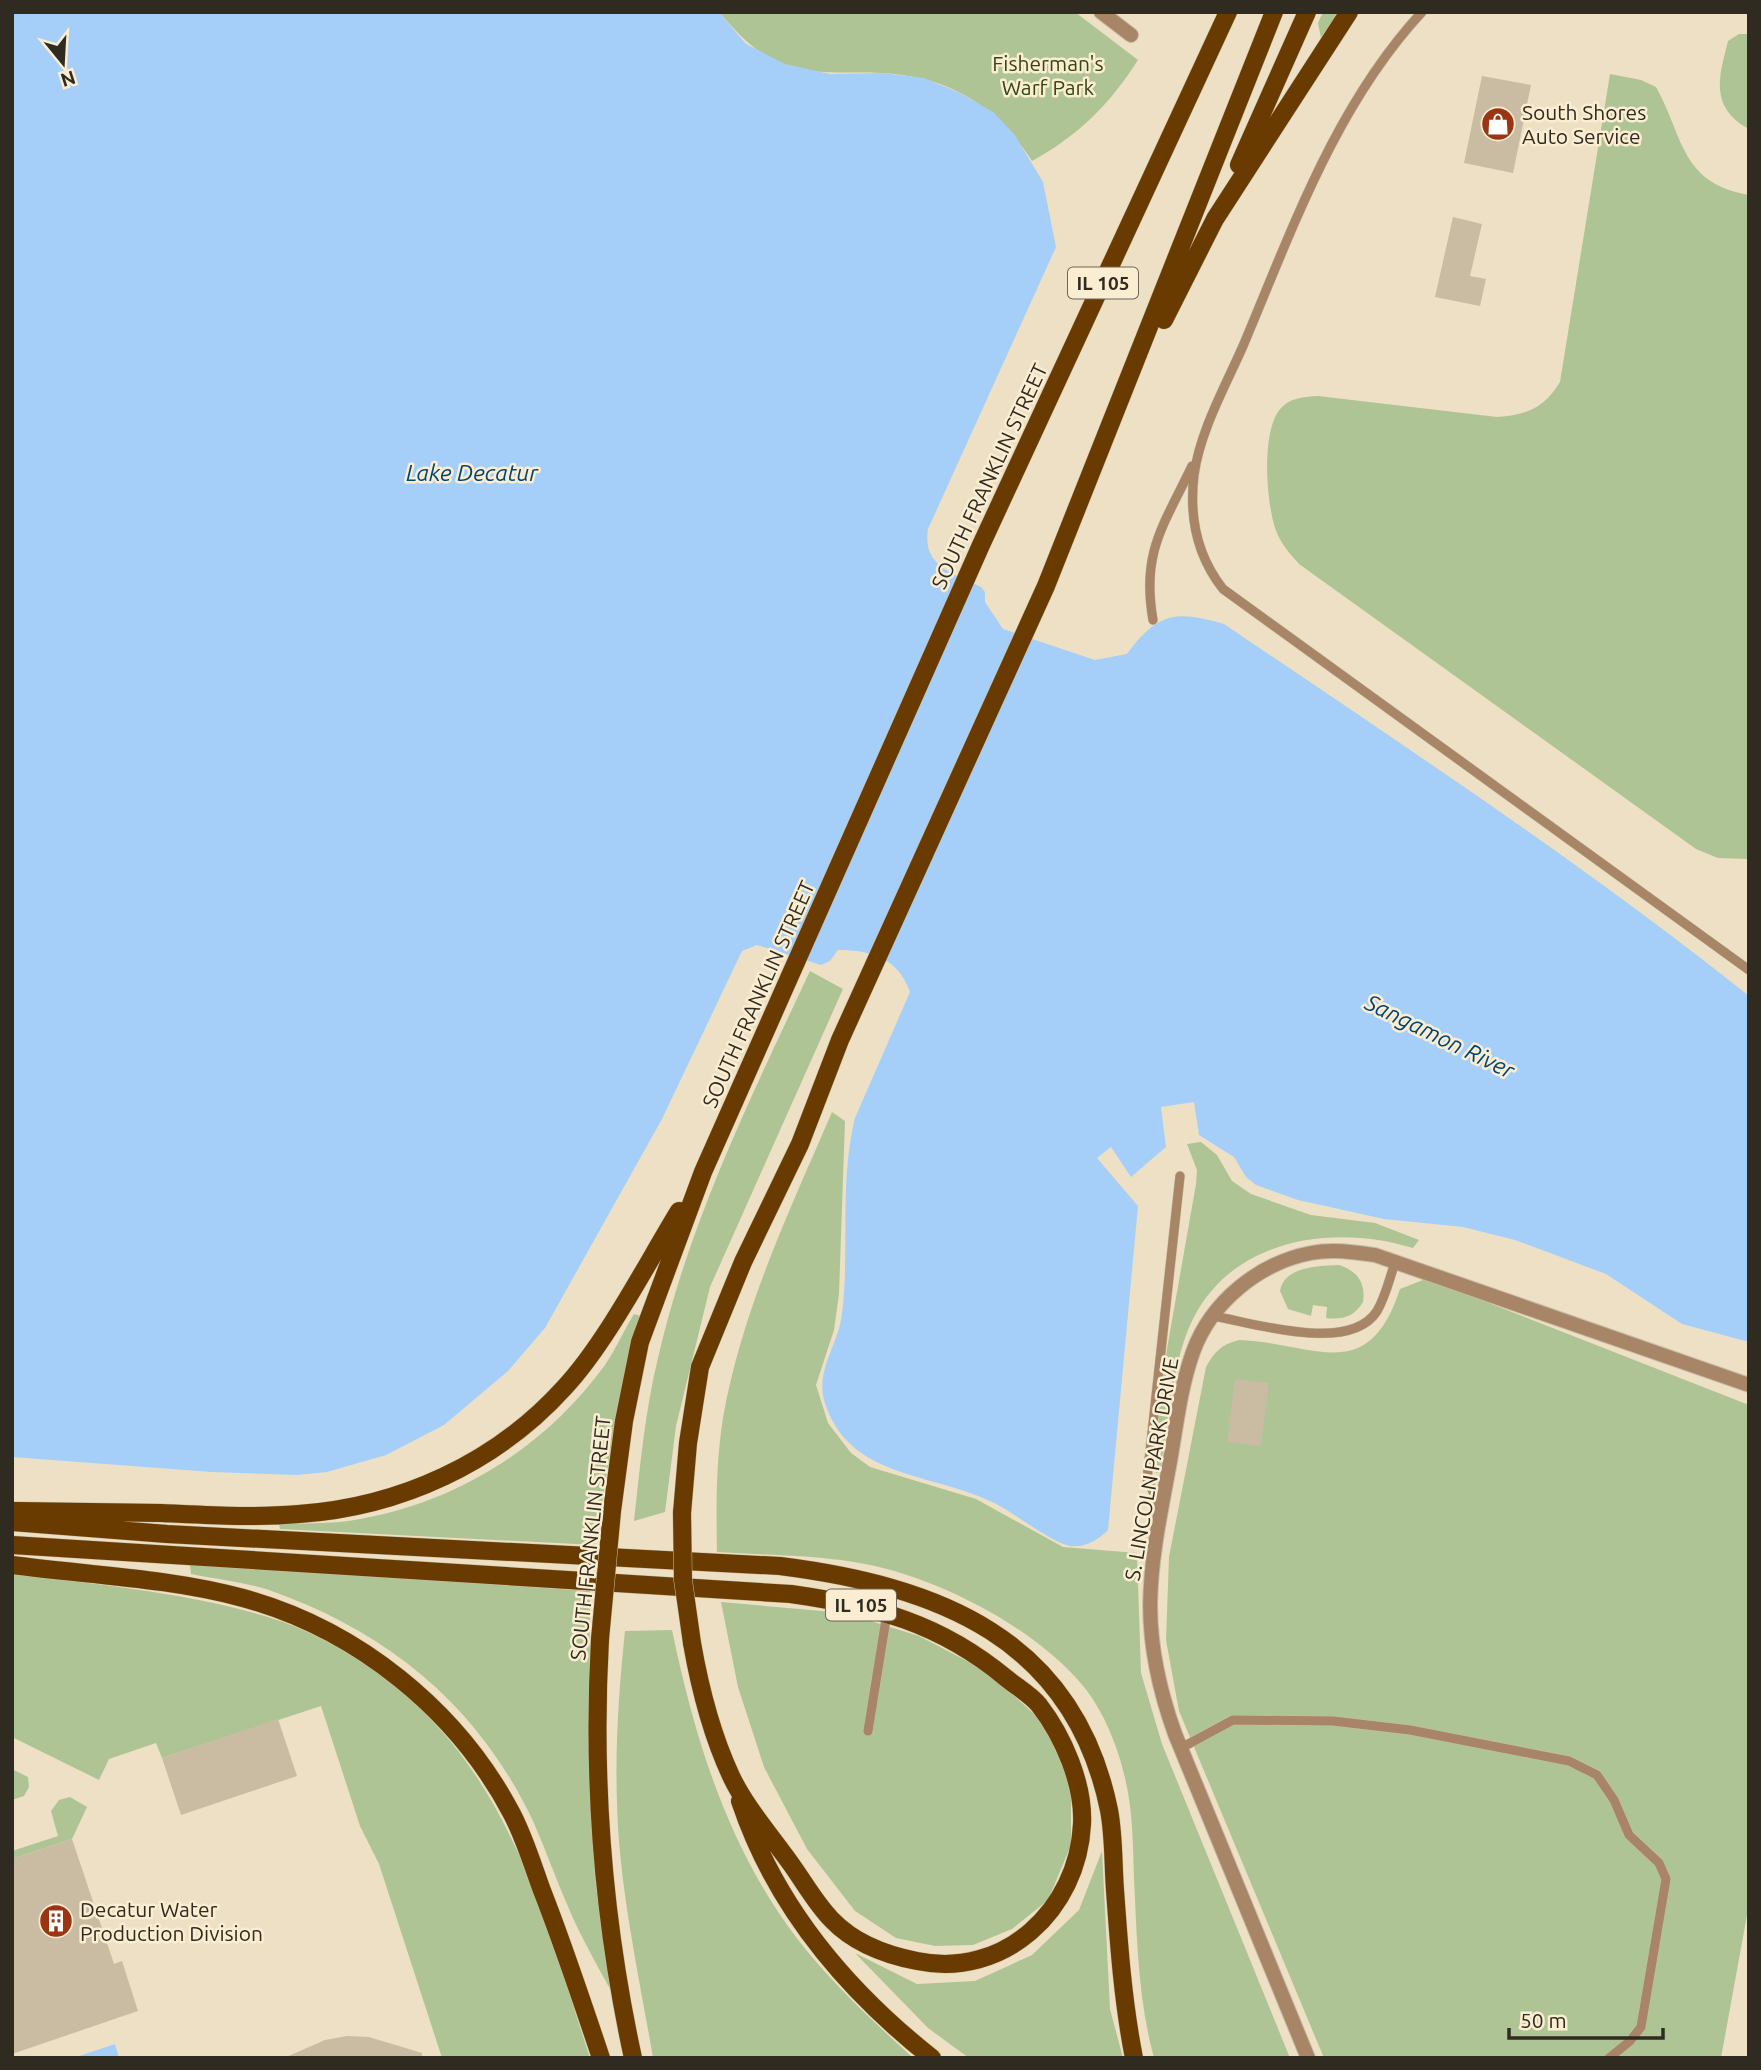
<svg xmlns="http://www.w3.org/2000/svg" width="1761" height="2070" viewBox="0 0 1761 2070" font-family="Ubuntu,sans-serif">
<style>
.green{fill:#afc495}
.water{fill:#a5cff8}
.building{fill:#c9bca2}
.lines{fill:none;stroke-linecap:round;stroke-linejoin:round}
.service-casing{stroke:#c7bca4;stroke-width:10}
.minor-casing{stroke:#c7bca4;stroke-width:16}
.primary-casing{stroke:#c7bca4;stroke-width:19}
.service{stroke:#a78566;stroke-width:9}
.minor{stroke:#a78566;stroke-width:14}
.primary{stroke:#693b00;stroke-width:18}
.primary-bridge-casing{stroke:#c7bca4;stroke-width:19;stroke-linecap:butt}
.primary-bridge{stroke:#693b00;stroke-width:18}
.labels{text-anchor:middle;dominant-baseline:central;stroke-width:5;stroke-linejoin:round;paint-order:stroke}
.shield{fill:#faedd1;stroke:#6d6556;stroke-width:2}
.shield-label{font-size:19px;font-weight:bold;fill:#302b21}
.park-label{font-size:21px;fill:#334710;stroke:#faedd1}
.poi-label{font-size:21px;fill:#302b21;stroke:#faedd1;text-anchor:start}
.street-label{font-size:21px;fill:#302b21;stroke:#faedd1}
.water-label{font-size:23px;font-style:italic;fill:#004577;stroke:#faedd1}
</style>
<rect width="100%" height="100%" fill="#ede0c5"/>
<!-- green -->
<path class="green" d="M719 12H1075L1138 60C1110 104 1078 136 1032 161 996 106 949 76 881 73 849 71 817 76 785 65 757 55 738 34 719 12Z
M1323 12H1340L1321 38 1318 23Z
M1739 34H1749V129C1709 107 1719 77 1728 41Z
M1610 74 1641 80 1656 87C1684 137 1680 183 1749 195L1747 859 1718 858 1696 849 1299 564C1291 555 1282 545 1277 533 1266 507 1260 428 1282 407 1292 397 1305 397 1318 396L1497 417C1527 415 1544 408 1560 382Z
M810 971 843 989 710 1287 676 1426 665 1512 634 1521C640 1467 645 1411 658 1358 689 1222 751 1097 810 971Z
M832 1112 845 1121 839 1294 834 1330 816 1385 828 1423 851 1453 870 1467 976 1499 1063 1547 1137 1553 1141 1673 1162 1744 1290 2058H1154C1138 1999 1137 1939 1134 1879 1133 1846 1133 1811 1125 1778 1118 1747 1104 1712 1084 1687 1034 1626 932 1574 854 1562 809 1555 762 1555 717 1552 716 1507 716 1462 723 1418 742 1310 789 1212 832 1112Z
M1201 1142 1217 1155 1232 1181 1251 1194 1311 1215 1375 1223 1419 1240 1413 1248C1336 1224 1237 1237 1195 1315 1172 1358 1168 1424 1160 1472L1156 1473 1155 1456 1164 1366 1196 1184 1197 1170 1187 1144Z
M1339 1265C1357 1271 1366 1282 1363 1302 1354 1317 1342 1320 1326 1318L1327 1307 1313 1305 1311 1316 1288 1309 1280 1291C1284 1266 1319 1266 1339 1265Z
M1423 1280 1433 1281 1749 1405V1904L1721 2058H1324L1179 1711 1166 1640 1169 1557 1206 1367C1214 1352 1222 1344 1239 1340 1315 1343 1368 1387 1400 1289Z
M634 1314 641 1316 612 1442 595 1545 280 1529 279 1524C302 1523 326 1524 348 1521 452 1506 544 1449 605 1365 616 1349 624 1330 634 1314Z
M190 1564 590 1591 589 1772 596 1886 610 1989C596 1963 581 1937 569 1909 556 1880 546 1850 533 1821 478 1705 388 1632 269 1590 244 1582 216 1579 191 1574Z
M12 1573C97 1585 186 1592 268 1617 305 1628 340 1647 372 1669 507 1763 542 1910 590 2058H442L379 1864 360 1826 321 1706 162 1758 156 1743 109 1759 99 1780 12 1737Z
M721 1602 845 1613 919 1636 988 1672 1044 1723 1071 1787V1845L1048 1900 1012 1929 973 1945 935 1946 896 1938 855 1911 807 1849 764 1767 738 1687Z
M672 1630C692 1726 720 1821 773 1904 810 1963 862 2011 913 2058H653C639 1975 619 1887 617 1803 615 1746 619 1688 625 1631Z
M12 1769 28 1777 29 1787 24 1796 12 1800Z
M70 1797 87 1807 72 1839 12 1859V1851L58 1836 51 1811 59 1800Z
M1102 1851 1110 2009 1123 2058H969L928 2028 855 1953 917 1984 975 1981 1032 1955 1079 1910Z"/>
<!-- water -->
<path class="water" d="M12 12H719L746 44 785 64 830 74 882 73 924 78 960 93 993 112 1014 134 1043 182 1056 247 928 529C922 567 953 573 981 587L985 592V602L1003 629 1095 660 1127 654C1158 612 1176 610 1224 624 1401 744 1581 862 1749 996V1342L1682 1324 1606 1274 1515 1240 1463 1227 1384 1219 1298 1200 1256 1185 1246 1177 1234 1157 1199 1135 1194 1102 1161 1107 1166 1147 1131 1177 1111 1147 1097 1158 1138 1206 1108 1530C1099 1540 1084 1548 1070 1546 1050 1542 1014 1512 992 1502 931 1472 847 1479 824 1400 816 1369 839 1343 842 1314 850 1249 839 1183 855 1118L910 992C898 958 872 950 838 950L830 961 821 965 757 945 742 951 662 1119 545 1328 508 1371 444 1425 386 1455 327 1472 297 1475 212 1472 12 1457Z
M115 2044 119 2058H73Z"/>
<!-- building -->
<path class="building" d="M1482 76 1531 85 1513 173 1464 163Z
M1453 217 1482 224 1470 276 1486 279 1480 306 1435 297Z
M1235 1379 1269 1383 1261 1446 1227 1442Z
M278 1719 297 1776 181 1815 162 1758Z
M72 1839 114 1964 122 1961 138 2011 12 2054V1859Z
M347 2036 369 2037 422 2053V2058H284L325 2040Z"/>
<g class="lines">
<!-- service casing -->
<g class="service-casing">
<path id="service" d="M1422 12C1335 106 1292 230 1243 346 1225 387 1200 431 1194 475 1189 517 1197 556 1223 589L1749 970
M1153 620C1141 552 1164 525 1192 466
M1213 1316C1254 1323 1350 1354 1377 1311 1386 1296 1390 1276 1396 1260
M1161 1508 1147 1479 1180 1176
M868 1731 887 1613
M1181 1748 1233 1720 1333 1721 1410 1730 1569 1761 1597 1775 1614 1800 1629 1835 1659 1863 1666 1879 1641 2027 1630 2041 1609 2058"/>
</g>
<!-- minor casing -->
<g class="minor-casing">
<path id="minor" d="M1101 12 1131 35
M1308 2058 1175 1734C1137 1628 1149 1573 1169 1467 1176 1429 1180 1388 1193 1352 1211 1302 1259 1263 1311 1253 1332 1249 1353 1252 1375 1255L1749 1385"/>
</g>
<!-- primary casing -->
<g class="primary-casing">
<path id="primary" d="M1239 165 1307 12
M1164 320 1215 219 1349 12
M14 1511C63 1512 112 1512 162 1513 207 1515 253 1518 299 1514 400 1507 496 1463 564 1388 606 1343 646 1265 679 1211
M612 1511 624 1421 640 1342 703 1172 981 545 1228 12
M682 1513 688 1443 700 1367 743 1262 800 1144 840 1040 1046 586 1274 12
M12 1522 167 1534 780 1566C938 1586 1074 1638 1109 1810 1114 1836 1113 1864 1115 1890 1119 1946 1123 2002 1134 2058
M12 1545 791 1594C875 1606 940 1623 1006 1678 1017 1687 1031 1695 1039 1705 1063 1736 1084 1784 1082 1824 1078 1910 1004 1979 917 1961 886 1955 854 1943 832 1920 816 1904 804 1882 791 1864 771 1836 745 1806 731 1776 711 1733 700 1689 692 1643
M12 1565C88 1575 169 1578 243 1598 356 1629 457 1709 512 1814 524 1837 532 1863 541 1888 563 1944 582 2001 601 2058
M600 1639C592 1780 603 1920 633 2058
M740 1801C775 1906 846 1990 932 2058"/>
</g>
<!-- service -->
<use href="#service" class="service"/>
<!-- minor -->
<use href="#minor" class="minor"/>
<!-- primary -->
<use href="#primary" class="primary"/>
<!-- primary-bridge casing -->
<g class="primary-bridge-casing">
<path id="primary-bridge" d="M682 1513 683 1580 692 1643
M600 1639 612 1511"/>
</g>
<!-- primary-bridge -->
<use href="#primary-bridge" class="primary-bridge"/>
</g>
<!-- icons -->
<defs>
<g id="shop-disc" transform="scale(1.75)"><circle r="9.5" fill="#9b3413" stroke="#faedd1"/><path d="M-5-2.5h2.3a2.7 3.5 0 0 1 5.4 0H5L5.5 6h-11ZM-1.5-2.5h3a1.5 2.3 0 0 0-3 0Z" fill="#fff"/></g>
<g id="building-disc" transform="scale(1.75)"><circle r="9.5" fill="#9b3413" stroke="#faedd1"/><path d="M-4-6H4V6H1V3H-1V6H-4ZM-2.5-4.3h1.7v1.8h-1.7ZM.8-4.3h1.7v1.8H.8ZM-2.5-1h1.7V.8h-1.7ZM.8-1h1.7V.8H.8Z" fill="#fff"/></g>
</defs>
<g fill-rule="evenodd">
<use href="#shop-disc" x="1498" y="124"/>
<use href="#building-disc" x="56" y="1921"/>
</g>
<g class="labels">
<!-- shield labels -->
<g class="shield">
<rect x="1068" y="267.5" width="70" height="31" rx="5"/>
<rect x="826" y="1589.5" width="70" height="31" rx="5"/>
</g>
<g class="shield-label">
<text x="1103" y="283">IL 105</text>
<text x="861" y="1605">IL 105</text>
</g>
<!-- park labels -->
<g class="park-label">
<text x="1048" y="63">Fisherman's<tspan x="1048" dy="24">Warf Park</tspan></text>
</g>
<!-- poi labels -->
<g class="poi-label">
<text x="1522" y="112">South Shores<tspan x="1522" dy="24">Auto Service</tspan></text>
<text x="80" y="1909">Decatur Water<tspan x="80" dy="24">Production Division</tspan></text>
</g>
<!-- street labels -->
<g class="street-label">
<text transform="translate(989 476) rotate(-65)">SOUTH FRANKLIN STREET</text>
<text transform="translate(758 994) rotate(-66)">SOUTH FRANKLIN STREET</text>
<text transform="translate(1151 1469) rotate(-80)">S. LINCOLN PARK DRIVE</text>
<text transform="translate(590 1538) rotate(-84)">SOUTH FRANKLIN STREET</text>
</g>
<!-- water labels -->
<g class="water-label">
<text x="472" y="472">Lake Decatur</text>
<text transform="translate(1440 1036) rotate(26)">Sangamon River</text>
</g>
</g>
<!-- border -->
<rect width="1761" height="2070" fill="none" stroke="#302b21" stroke-width="28"/>
<!-- north arrow -->
<g transform="translate(63 63) rotate(162)" stroke="#faedd1" stroke-width="5" paint-order="stroke">
<path d="M0-5L12 26L0 18L-12 26Z" fill="#302b21"/>
<text y="-10" font-size="19" font-weight="bold" text-anchor="middle" fill="#302b21">N</text>
</g>
<!-- scale -->
<path d="M1509 2028v10h154v-10" fill="none" stroke="#302b21" stroke-width="3.5"/>
<text x="1520" y="2028" font-size="21" fill="#302b21" stroke="#faedd1" stroke-width="5" paint-order="stroke">50 m</text>
</svg>
